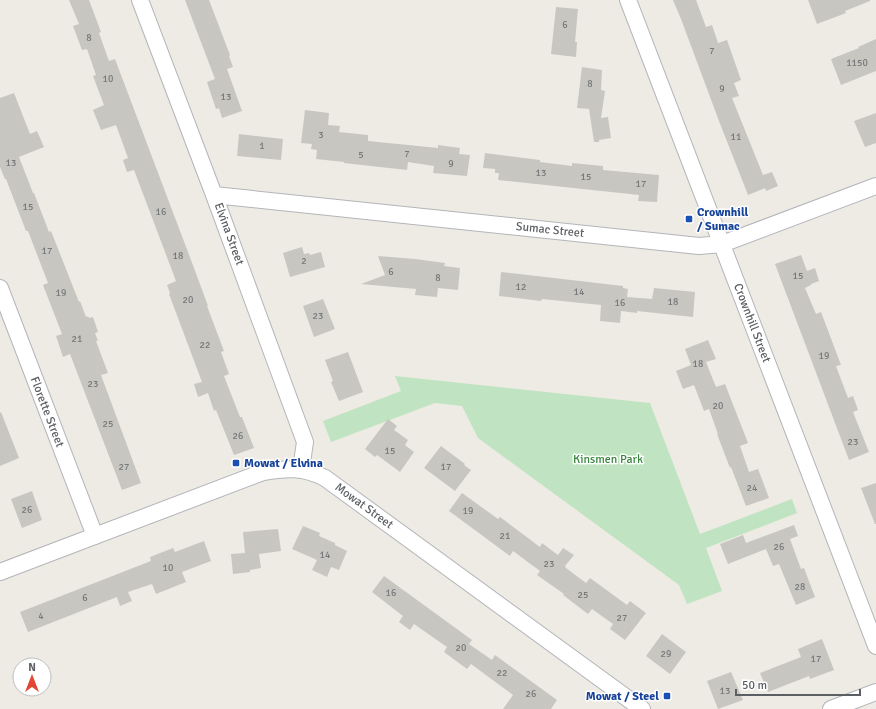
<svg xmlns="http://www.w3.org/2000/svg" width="876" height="709" viewBox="0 0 876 709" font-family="Signika,sans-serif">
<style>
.green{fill:#c0e4c1}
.building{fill:#c8c6c0}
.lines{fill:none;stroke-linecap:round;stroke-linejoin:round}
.minor-casing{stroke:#b3b5ba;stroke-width:18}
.minor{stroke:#fff;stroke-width:16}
.transit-dot{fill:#1a4fb4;stroke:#fff;stroke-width:1.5}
.labels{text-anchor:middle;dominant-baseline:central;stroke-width:3;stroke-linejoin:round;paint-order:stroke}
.number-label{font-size:10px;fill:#76787a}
.transit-label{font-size:12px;font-weight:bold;fill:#164399;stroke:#fff;text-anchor:start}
.street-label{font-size:12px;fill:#5b5e63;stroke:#fff}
.park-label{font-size:12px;fill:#38853e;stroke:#fff}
</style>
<rect width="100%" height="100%" fill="#edebe3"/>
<!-- green -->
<path class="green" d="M395 376 650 403 700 534 792 499 797 513 706 548 722 591 687 604 679 585 478 438 462 406 435 403 331 442 323 421 401 391Z"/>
<!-- building -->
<path class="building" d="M69 0H89L101 32 99 33 109 61 115 59 194 268 208 306H207L224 351 221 352 229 374 224 376 240 417H242L254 448 234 455 216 410 214 411 208 393 198 397 194 384 202 382 169 294 170 293 167 285 176 281 134 170 127 172 123 160 128 158 116 125 101 130 93 110 104 105 93 76 96 75 87 49 82 50 73 26 79 24Z
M185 0H209L230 55 229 56 233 67 227 69 242 111 222 118 219 108 216 109 207 82 215 79Z
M673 0H696L706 27 712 25 718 43 727 40 741 80 734 83 739 96 732 98 763 175 772 172 778 186 766 191 765 188 748 195 719 121 681 19Z
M808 0H870V1L845 11 846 13 817 24Z
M556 7 578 9 575 42H577L576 57 551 54Z
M876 39V71L841 85 831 59 859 48 858 47Z
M582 67 602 70 601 90 605 91 601 118 608 117 611 138 599 140V142H594L589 109 577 108Z
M14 93 30 134 37 131 44 147 19 157 33 193H34L49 232 51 231 79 302 80 301 86 317 88 316 89 318 93 317 98 332 95 333 98 341H96L108 373 101 375 141 483 122 490 70 354 63 357 56 336 62 334 43 285 48 283 28 231H26L6 179H5L0 167V98Z
M305 110 329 113 328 125 340 126 339 132 368 135V141L438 148V145L460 148 459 154 470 155 467 176 433 173 434 166 408 162 407 170 344 163V162L316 159 317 150 311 149 312 144 301 143Z
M876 113V143L865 147 854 121Z
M239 134 283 139 281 160 237 156Z
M485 153 540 160V162L572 166V163L603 166V170L659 175 657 202 638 201 639 195 498 180 499 173H495V169L483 168Z
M302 247 304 254 309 253 310 255 321 252 325 267 290 277 283 253Z
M801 255 807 271 815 268 819 281 811 284V285L805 288 816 314 821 312 841 365 836 366 848 398 853 396 858 410 853 412 869 452 849 460 775 264Z
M378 256 415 259 445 263 444 266 460 268 458 290 438 288 437 297 415 295 416 289 361 284 385 275Z
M501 272 623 286V288L628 289 627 297 652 299 654 288 695 292 693 317 637 311V313L621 311 620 323 600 321 601 305 542 299 541 301 499 296Z
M323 299 335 329 314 337 303 306Z
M708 340 716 359 706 362 716 387 725 384 748 443 740 446 749 472 758 469 769 498 746 506 731 467 730 468 717 434H718L709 409 704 411 694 385 683 389 676 371 691 365 685 349Z
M348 352 363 392 339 401 331 382 333 381 325 360Z
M1 412 19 458 0 466V413Z
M388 419 397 426 394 430 408 440 405 445 414 452 400 472 377 455 375 457 365 449Z
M441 446 465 464 464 465 471 470 455 491 424 468Z
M876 483V524H875L861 488Z
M32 491 42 520 22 528 11 499Z
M462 493 498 519 500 517 540 547 542 543 558 555 563 548 574 555 565 566 566 568 586 583 590 578 627 605 630 601 646 613 625 640 610 629 613 624 592 609 588 614 563 595 564 594 537 575 540 571 513 551 510 556 449 511Z
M794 525 798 536 790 539 801 569 804 568 815 597 796 605 779 564 773 566 766 549 728 564 720 544 743 535 746 543Z
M303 526 320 533 319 536 335 543V545L347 551 339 570 331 567 327 577 312 570 317 560 292 549Z
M278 529 281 551 259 554 261 568 250 570V572L233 574 231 554 245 553 243 532Z
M204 541 211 561 182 572 186 582 156 594 152 584 128 592 132 601 120 606 117 597 28 632 20 612 151 561 150 557 173 548 175 552Z
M384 576 472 640 469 644 492 660 495 655 557 700 551 709H503L513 695 471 664 467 669 444 652 447 647 414 624 410 630 399 622 403 616 372 592Z
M662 634 686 652 670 674 646 656Z
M822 639 834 670 810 679 809 676 768 692 760 673 801 657 798 649Z
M731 672 743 700 718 709 707 681Z"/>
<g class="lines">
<!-- minor casing -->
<g class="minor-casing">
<path id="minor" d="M140 0 214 195 305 442 301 469
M628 0 876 646
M214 195 699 246 722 244 876 186
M0 288 95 536
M0 572 263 472C287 468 303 467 325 478L642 709
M831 709 876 692"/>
</g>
<!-- minor -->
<use href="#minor" class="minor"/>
</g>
<!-- markers -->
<g class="transit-dot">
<rect x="685" y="215" width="8" height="8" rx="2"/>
<rect x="232" y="459" width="8" height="8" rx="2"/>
<rect x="663" y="692" width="8" height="8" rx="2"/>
</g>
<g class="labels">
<!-- number labels -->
<g class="number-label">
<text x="565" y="25">6</text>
<text x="89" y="38">8</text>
<text x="712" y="51">7</text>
<text x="857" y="63">1150</text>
<text x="108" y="79">10</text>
<text x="590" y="84">8</text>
<text x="722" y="89">9</text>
<text x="226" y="97">13</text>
<text x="321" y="135">3</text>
<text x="736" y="137">11</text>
<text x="262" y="146">1</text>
<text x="407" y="154">7</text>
<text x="361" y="155">5</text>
<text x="11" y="163">13</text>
<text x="451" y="164">9</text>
<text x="541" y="173">13</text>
<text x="586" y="177">15</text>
<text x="641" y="184">17</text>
<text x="28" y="207">15</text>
<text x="161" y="212">16</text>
<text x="47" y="251">17</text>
<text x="178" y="256">18</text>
<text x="304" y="261">2</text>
<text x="391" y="272">6</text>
<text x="798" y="276">15</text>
<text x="438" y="278">8</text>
<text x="521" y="287">12</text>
<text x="579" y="292">14</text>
<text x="61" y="293">19</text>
<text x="188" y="300">20</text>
<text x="673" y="302">18</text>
<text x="620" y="303">16</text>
<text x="318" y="316">23</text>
<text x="77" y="339">21</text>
<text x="205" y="345">22</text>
<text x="824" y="356">19</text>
<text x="698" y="364">18</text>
<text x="93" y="384">23</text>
<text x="718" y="406">20</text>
<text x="108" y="424">25</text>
<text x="238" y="436">26</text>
<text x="853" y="442">23</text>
<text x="390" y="451">15</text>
<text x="124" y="467">27</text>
<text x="446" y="467">17</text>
<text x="752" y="488">24</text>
<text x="27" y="510">26</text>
<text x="468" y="511">19</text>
<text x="505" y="536">21</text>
<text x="779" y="547">26</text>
<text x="325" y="555">14</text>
<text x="549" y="564">23</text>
<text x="168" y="568">10</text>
<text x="800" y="587">28</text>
<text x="391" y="593">16</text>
<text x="583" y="595">25</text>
<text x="85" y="598">6</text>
<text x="41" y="616">4</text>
<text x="622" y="618">27</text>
<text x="461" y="648">20</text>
<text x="666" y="654">29</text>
<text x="816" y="659">17</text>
<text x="502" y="673">22</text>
<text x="725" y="691">13</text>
<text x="531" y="694">26</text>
</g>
<!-- transit labels -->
<g class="transit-label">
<text x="697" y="212">Crownhill<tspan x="697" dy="14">/ Sumac</tspan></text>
<text x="244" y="463">Mowat / Elvina</text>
<text x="659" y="696" text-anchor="end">Mowat / Steel</text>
</g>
<!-- street labels -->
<g class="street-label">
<text transform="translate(550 230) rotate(6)">Sumac Street</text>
<text transform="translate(229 234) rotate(70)">Elvina Street</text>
<text transform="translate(752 323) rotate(69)">Crownhill Street</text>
<text transform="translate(47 412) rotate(69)">Florette Street</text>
<text transform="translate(364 506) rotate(36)">Mowat Street</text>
</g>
<!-- park labels -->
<g class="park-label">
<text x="608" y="459">Kinsmen Park</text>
</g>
</g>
<!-- north arrow -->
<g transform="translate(32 677)"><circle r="19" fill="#ffffff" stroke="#bdbfc1"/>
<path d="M0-3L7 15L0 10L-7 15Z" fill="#e34533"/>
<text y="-6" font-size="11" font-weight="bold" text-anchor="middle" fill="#5b5e63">N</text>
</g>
<!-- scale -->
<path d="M736 689v6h124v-6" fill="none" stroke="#5b5e63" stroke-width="2"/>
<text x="742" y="689" font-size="12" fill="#5b5e63" stroke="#ffffff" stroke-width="3" paint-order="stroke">50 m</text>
</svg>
